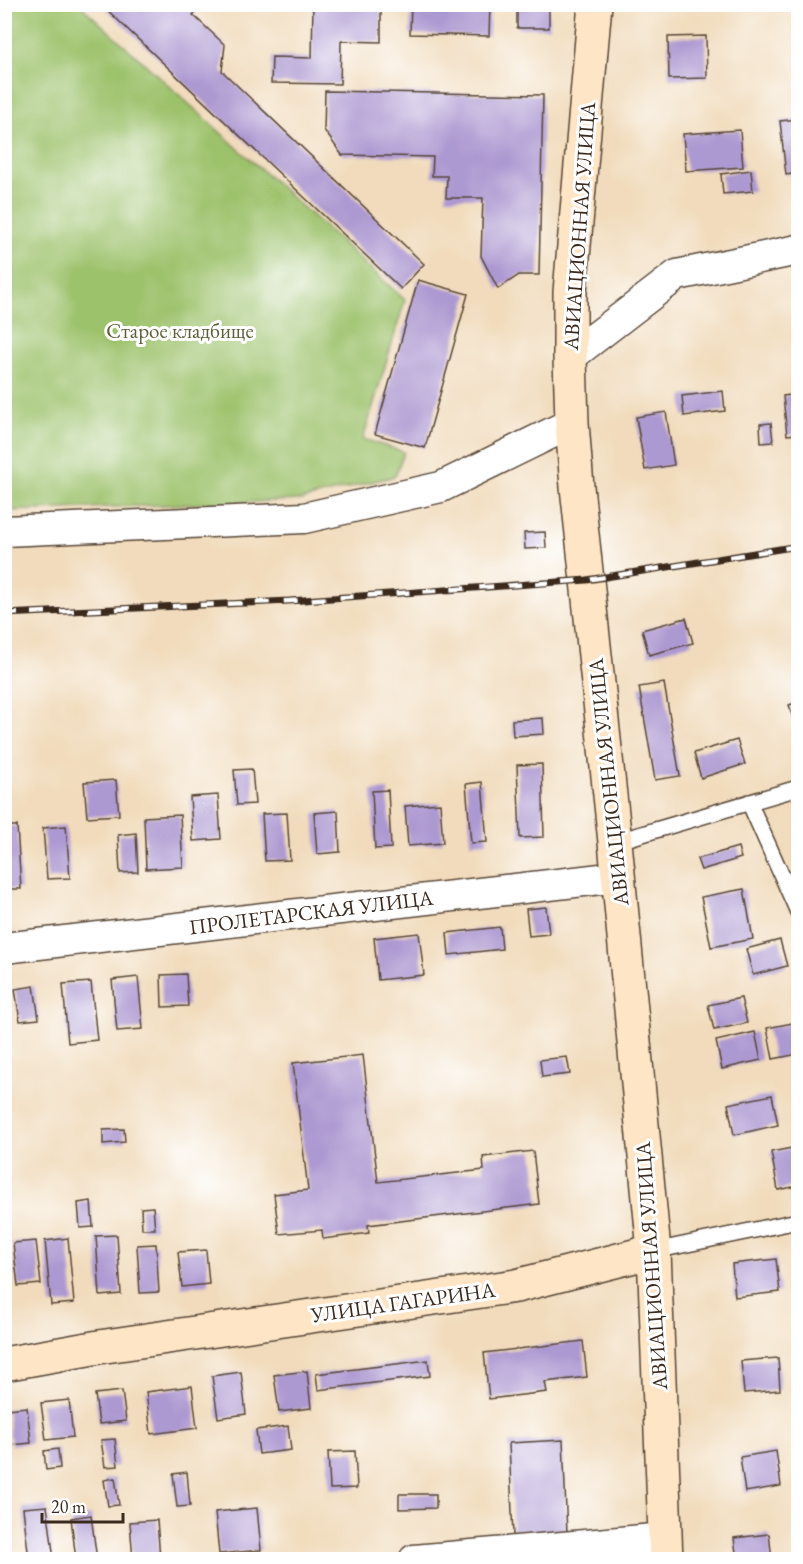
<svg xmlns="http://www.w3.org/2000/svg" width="803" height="1564" viewBox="0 0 803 1564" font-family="'EB Garamond',serif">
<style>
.green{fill:#9dc26c;stroke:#6c7645;stroke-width:1.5}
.building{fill:#ad99d1}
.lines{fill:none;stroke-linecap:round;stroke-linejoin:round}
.lane-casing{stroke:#564536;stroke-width:18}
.street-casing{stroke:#564536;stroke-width:33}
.secondary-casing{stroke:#564536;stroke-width:36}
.lane{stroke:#fff;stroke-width:15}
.street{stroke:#fff;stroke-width:30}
.secondary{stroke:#fde5c5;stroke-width:33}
.rail-casing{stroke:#3b2a1e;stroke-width:7}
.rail{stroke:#fff;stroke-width:4.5;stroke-dasharray:14;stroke-linecap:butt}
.labels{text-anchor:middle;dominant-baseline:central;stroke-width:6;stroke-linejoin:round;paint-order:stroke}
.street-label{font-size:21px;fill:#3b2a1e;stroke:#fff}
.park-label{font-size:21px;fill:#5d5f39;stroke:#fff}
</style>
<rect width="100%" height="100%" fill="#fff"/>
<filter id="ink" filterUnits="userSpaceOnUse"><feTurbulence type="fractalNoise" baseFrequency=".0167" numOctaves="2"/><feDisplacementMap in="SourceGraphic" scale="12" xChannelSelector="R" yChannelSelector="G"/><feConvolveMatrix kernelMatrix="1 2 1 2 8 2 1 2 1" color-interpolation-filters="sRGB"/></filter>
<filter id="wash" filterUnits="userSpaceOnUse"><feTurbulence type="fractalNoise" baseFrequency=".008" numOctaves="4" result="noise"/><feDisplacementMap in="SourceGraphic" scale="24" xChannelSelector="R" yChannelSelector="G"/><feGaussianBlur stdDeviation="1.35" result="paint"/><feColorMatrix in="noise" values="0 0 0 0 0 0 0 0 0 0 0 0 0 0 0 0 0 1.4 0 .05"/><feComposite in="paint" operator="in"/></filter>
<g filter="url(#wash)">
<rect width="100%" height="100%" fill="#f1dbbc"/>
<!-- green -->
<path class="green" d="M4 5H80L405 300 363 439 404 452 395 476 301 500 5 511Z"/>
<g id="blocks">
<!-- building -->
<path class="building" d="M101 4H202L193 15 225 45 222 71 424 264 401 289Z
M313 4H381V42L341 41 340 84 271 83 272 57 312 58Z
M411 4H490L489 36 410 34Z
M517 4H549V28H517Z
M706 36 707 78 669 79 668 37Z
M325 91 543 95 539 275H519L498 289 481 256 483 198H446L447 176H432L433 157 342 155 324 130Z
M798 119V173L786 175 780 121Z
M740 130 743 167 686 171 683 134Z
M751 170 753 191 723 194 721 174Z
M418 280 468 294 425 448 375 434Z
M723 391 725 411 684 416 682 396Z
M798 394V434L787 435 783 396Z
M666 412 674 465 645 470 636 417Z
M771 423 773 442 761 443 760 424Z
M545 532 546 548 525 549 524 533Z
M686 618 693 643 649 655 642 630Z
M664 683 680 776 655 780 639 687Z
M798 702V735L789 705Z
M543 718 544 734 513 736 512 720Z
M737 740 745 764 701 778 694 753Z
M542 764 544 837 520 838 517 765Z
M252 769 255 804 237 805 234 770Z
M116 780 119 815 87 817 84 782Z
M482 782 487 842 471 843 466 784Z
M388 790 391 848 375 849 372 791Z
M218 795 221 839 193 841 190 797Z
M440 803 443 843 408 846 405 806Z
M338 811 340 852 317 854 314 813Z
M287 813 290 860 265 861 262 814Z
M180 815 183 867 146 869 144 817Z
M4 826H17L21 889H4Z
M66 826 70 878 47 879 43 828Z
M136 833 138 872 120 873 118 835Z
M738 847 741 858 701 870 697 859Z
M744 889 753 939 711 947 701 897Z
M546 907 549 934 529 936 526 909Z
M500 927 502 949 449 955 447 933Z
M419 933 424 975 378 980 374 938Z
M780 940 787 966 753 975 746 949Z
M186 974 188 1006 162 1007 161 975Z
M138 977 143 1029 117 1031 112 980Z
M91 982 97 1040 68 1043 63 984Z
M34 986 39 1019 20 1021 15 989Z
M741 998 747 1023 714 1030 708 1005Z
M798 1022V1054L773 1059 767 1028Z
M755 1032 761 1060 722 1069 716 1041Z
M363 1055 378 1182 484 1170 483 1157 533 1151 539 1204 368 1225 369 1233 323 1239 322 1230 279 1234 274 1194 308 1190 293 1063Z
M567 1057 570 1074 542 1077 540 1060Z
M772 1095 778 1125 734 1135 728 1104Z
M124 1129 125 1142 103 1144V1130Z
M797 1147 798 1156V1186L778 1190 771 1152Z
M91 1201 93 1227 80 1228 78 1203Z
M153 1207 155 1229H142L141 1208Z
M117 1235 121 1294 100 1296 96 1236Z
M68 1238 74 1303 51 1305 45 1241Z
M36 1241 41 1284 18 1286 13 1243Z
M156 1244 159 1292 140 1293 137 1245Z
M206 1250 209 1284 182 1287 178 1252Z
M776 1259 780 1292 735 1297 732 1264Z
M583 1341 587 1377 545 1382 547 1392 489 1399 484 1353Z
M778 1358 780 1390 744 1393 741 1361Z
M428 1360 430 1376 318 1390 316 1374Z
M307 1371 311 1408 279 1412 274 1375Z
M241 1372 246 1414 218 1418 212 1376Z
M192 1386 197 1428 151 1434 146 1392Z
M122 1391 126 1421 99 1424 95 1394Z
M69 1400 73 1437 46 1440 41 1403Z
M27 1407 31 1443 11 1445 7 1409Z
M288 1426 291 1450 259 1454 256 1430Z
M115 1439 118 1466 105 1467 101 1440Z
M563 1440 567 1534 513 1536 509 1443Z
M58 1449 60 1468 46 1470 44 1451Z
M355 1451 357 1488 330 1489 328 1452Z
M776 1451 781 1486 745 1492 740 1457Z
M187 1472 190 1506 177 1507 173 1474Z
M115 1478 119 1505 108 1506 104 1480Z
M399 1494H436V1508L399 1509Z
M47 1506 54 1560H29L23 1508Z
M257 1508 261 1550 219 1554 215 1512Z
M91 1515 97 1560H76L71 1518Z
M157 1520 160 1558 133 1560 130 1522Z
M769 1534 772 1560H737L734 1538Z"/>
</g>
</g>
<g filter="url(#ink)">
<use href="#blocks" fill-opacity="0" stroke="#564536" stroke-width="1.5"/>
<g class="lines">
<!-- lane casing -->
<g class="lane-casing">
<path id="lane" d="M749 802 798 912
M615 842 798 788
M654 1251 798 1221"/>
</g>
<!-- street casing -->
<g class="street-casing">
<path id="street" d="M570 357 677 275 798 250
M4 531 304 518 441 487 572 423
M4 948 618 877
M414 1560 665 1538"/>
</g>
<!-- secondary casing -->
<g class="secondary-casing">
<path id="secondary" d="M595 4 570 292V357L572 423 577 487 615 842 654 1251 666 1560
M4 1364 99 1347 516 1286 654 1251"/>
</g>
<!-- lane -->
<use href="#lane" class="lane"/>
<!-- street -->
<use href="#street" class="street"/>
<!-- secondary -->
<use href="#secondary" class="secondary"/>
<!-- rail casing -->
<g class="rail-casing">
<path id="rail" d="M4 614 289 601 587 580 798 546"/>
</g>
<!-- rail -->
<use href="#rail" class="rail"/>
</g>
</g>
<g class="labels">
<!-- street labels -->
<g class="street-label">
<text transform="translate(579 226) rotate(-86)">АВИАЦИОННАЯ УЛИЦА</text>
<text transform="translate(608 782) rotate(-96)">АВИАЦИОННАЯ УЛИЦА</text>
<text transform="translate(311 912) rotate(-7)">ПРОЛЕТАРСКАЯ УЛИЦА</text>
<text transform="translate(651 1266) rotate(-94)">АВИАЦИОННАЯ УЛИЦА</text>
<text transform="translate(403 1302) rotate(-8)">УЛИЦА ГАГАРИНА</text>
</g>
<!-- park labels -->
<g class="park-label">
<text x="180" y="330">Старое кладбище</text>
</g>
</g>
<!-- margin -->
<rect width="803" height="1564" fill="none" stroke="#fff" stroke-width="24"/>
<!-- scale -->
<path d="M42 1513v9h81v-9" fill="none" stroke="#3b2a1e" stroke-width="3"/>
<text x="51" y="1513" font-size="18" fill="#3b2a1e" stroke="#ffffff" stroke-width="4.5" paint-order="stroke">20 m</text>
</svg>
